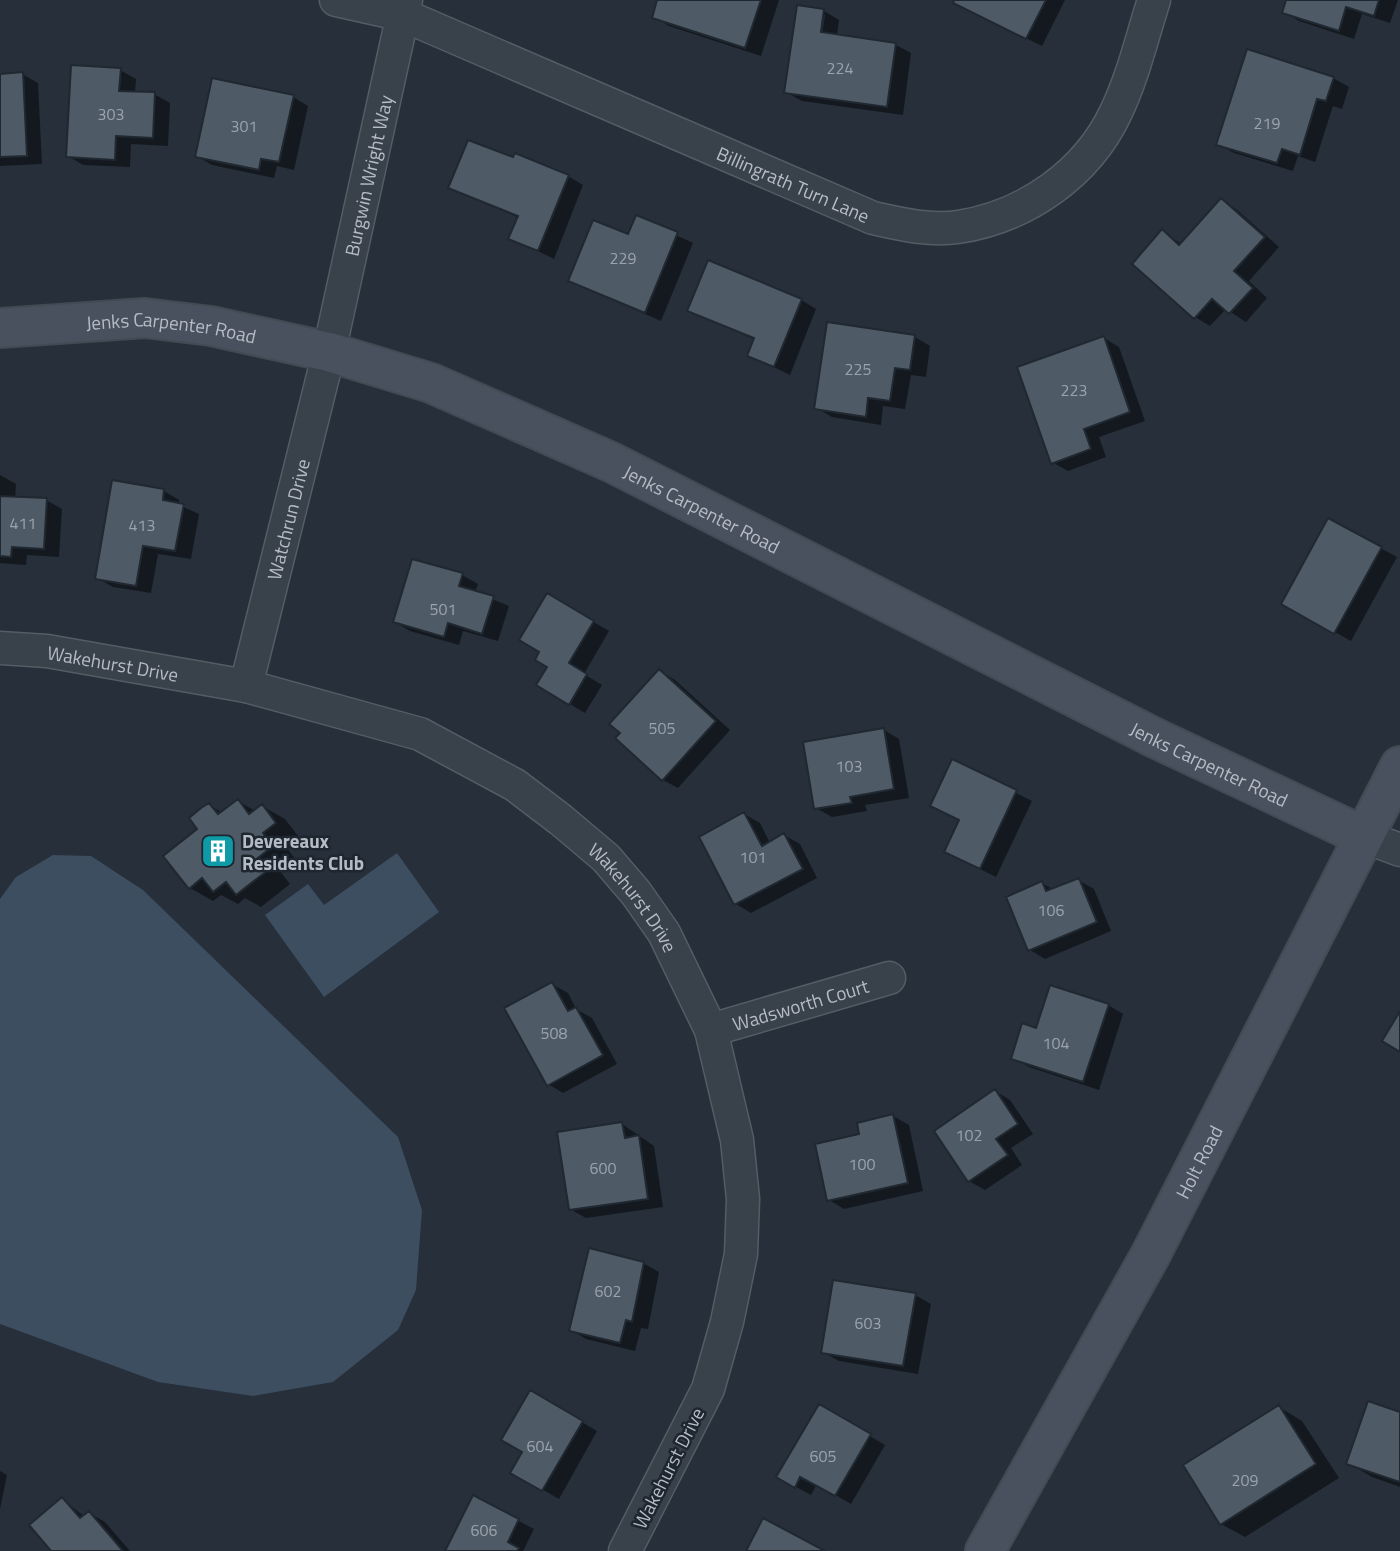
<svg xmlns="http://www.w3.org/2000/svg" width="1400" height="1551" viewBox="0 0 1400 1551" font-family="'Titillium Web',sans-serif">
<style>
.water{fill:#3d4e61}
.shadow{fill:#0007;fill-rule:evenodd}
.building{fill:#4e5a65;stroke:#202831;stroke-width:2}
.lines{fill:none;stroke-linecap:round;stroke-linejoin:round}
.street-casing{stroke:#545c65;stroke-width:35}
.secondary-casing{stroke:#424a53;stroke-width:42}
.street{stroke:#39414a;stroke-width:32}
.secondary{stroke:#48515d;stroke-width:38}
.labels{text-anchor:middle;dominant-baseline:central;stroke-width:5;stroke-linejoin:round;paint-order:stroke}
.number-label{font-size:16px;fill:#9ba4ae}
.street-label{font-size:19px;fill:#b5bcc6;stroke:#1e262f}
.poi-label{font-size:19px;font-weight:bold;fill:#b5bcc6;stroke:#1e262f;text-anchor:start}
</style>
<rect width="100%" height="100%" fill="#262f3a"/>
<!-- water -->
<path class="water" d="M397 853 439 912 324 997 265 915 308 884 324 905Z
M53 855 91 856 143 890 398 1137 422 1210 416 1290 398 1330 333 1382 253 1396 158 1382 0 1324V899L16 877Z"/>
<!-- shadow -->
<path class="shadow" d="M659 0H779L761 56 669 26 654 17Z
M956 0H1065L1042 46 971 11Z
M1288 0H1398L1390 23 1362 14 1354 39 1299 21 1284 12Z
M798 7 824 11 839 20 837 36 896 45 911 53 903 115 802 101 786 92ZM822 15H825L821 41 818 40Z
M120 70 136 79 135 93 154 94 170 103 168 146 131 144 130 167 83 165 68 156Z
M22 74 38 83 42 164 0 166V75Z
M1333 78 1349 87 1342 109 1333 106 1315 162 1298 156 1293 171 1234 153 1218 144Z
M293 97 308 106 294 170 277 166 274 178 212 165 197 156Z
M568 176 583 185 554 259 511 238 519 218 450 187Z
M1221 200 1236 209 1279 247 1249 281 1267 298 1246 322 1226 309 1210 326 1195 317 1162 232 1182 244Z
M637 217 693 243 661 321 570 281 629 236Z
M801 300 816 309 790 375 749 355 755 340 689 310Z
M829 324 915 337 930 346 926 377 911 375 905 409 883 406 881 425 832 417 816 408Z
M1104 338 1119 347 1145 421 1099 437 1106 457 1068 471 1052 462Z
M0 475 16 484 15 499 46 500 62 509 59 557 27 555 26 565 0 563Z
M114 482 164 491 179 500V505L199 514 191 559 158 554 151 593 113 587 97 578Z
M1329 520 1397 557 1351 641 1283 603Z
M462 575 478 584 475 592 509 606 498 641 463 631 459 645 410 631 395 622Z
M547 595 609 631 584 674 602 685 585 713 538 685 549 666 541 651Z
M660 671 675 680 730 730 678 788 663 780Z
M884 730 899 739 909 798 865 805 867 811 832 817 816 808Z
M953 761 1032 801 996 877 962 860 961 820Z
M238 801 255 811 262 806 285 819 298 836 286 847 296 860 280 871 290 884 261 907 245 898 238 904 221 895 213 901 190 888 200 830 209 805 223 813Z
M744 814 760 823 770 843 784 835 800 844 817 878 751 913 736 904Z
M1078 880 1094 889 1111 931 1045 959 1030 950 1042 883 1054 890Z
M552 984 568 993 576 1009 592 1018 617 1064 563 1093 548 1084Z
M1108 1005 1123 1014 1099 1090 1029 1067 1013 1058 1037 1030Z
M995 1091 1010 1100 1033 1134 1011 1148 1022 1165 985 1190 969 1181Z
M893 1116 909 1125 923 1191 844 1209 829 1200Z
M622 1124 654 1146 663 1207 586 1218 570 1209Z
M643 1263 659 1272 648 1329 641 1328 635 1351 586 1339 571 1330Z
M915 1295 931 1304 918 1374 839 1361 823 1352Z
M531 1392 597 1431 559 1499 512 1472 524 1451Z
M819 1406 885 1445 851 1504 817 1484 811 1495 778 1477Z
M1279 1407 1302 1421 1339 1478 1245 1537 1221 1524Z
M1400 1413V1487L1372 1477 1348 1463Z
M0 1471 7 1475 0 1509Z
M474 1498 534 1529 523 1551H447Z
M62 1499 85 1517 89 1513 105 1522 130 1551H53Z"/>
<!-- building -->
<path class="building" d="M657 0H761L745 48 652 18Z
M954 0H1046L1026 39 953 3Z
M1286 0H1379L1374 16 1346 7 1339 31 1282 13Z
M797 5 824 9 821 32 896 43 887 107 784 93Z
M1247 49 1334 77 1326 101 1317 99 1300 155 1282 149 1277 163 1216 145Z
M71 65 121 68 119 91 155 92 153 138 116 136 115 160 66 157Z
M23 72 27 156 0 157V74Z
M212 78 294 95 279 162 261 159 259 170 195 157Z
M468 140 513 157 515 153 569 175 538 251 508 239 518 216 448 188Z
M1221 198 1265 237 1234 271 1253 288 1229 314 1212 299 1194 319 1132 264 1162 229 1179 245Z
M636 215 678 232 645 313 568 281 593 220 628 234Z
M708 260 802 299 774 367 747 356 754 338 687 311Z
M827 322 915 335 910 370 895 368 890 401 868 398 866 417 814 409Z
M1104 336 1130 412 1084 429 1091 449 1051 464 1017 367Z
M112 480 164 489 163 500 184 504 175 551 143 546 136 586 95 579Z
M0 496 47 498 44 549 12 547 11 557 0 556Z
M1328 518 1382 547 1334 634 1281 604Z
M412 559 463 573 459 586 494 596 482 634 448 623 444 637 393 622Z
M547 593 594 621 569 663 587 674 569 705 536 685 547 667 535 660 539 652 519 640Z
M659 669 716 721 662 781 615 738 620 733 609 724Z
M884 728 894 789 850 797 852 803 814 809 803 742Z
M952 759 1017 790 980 869 944 852 959 820 930 806Z
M238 799 249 814 262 804 276 823 263 833 273 846 258 858 268 870 236 895 226 882 213 892 202 878 189 889 163 856 197 829 189 818 201 808 209 803 218 814Z
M744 812 762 846 784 833 803 869 734 905 699 837Z
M1079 878 1097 922 1028 951 1006 897 1042 881 1046 891Z
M552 982 568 1011 576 1007 603 1055 547 1086 504 1008Z
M1050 985 1109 1004 1083 1082 1011 1059 1022 1023 1036 1028Z
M1400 1011V1052L1382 1041Z
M995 1089 1018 1124 996 1139 1008 1155 968 1182 934 1131Z
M893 1114 908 1183 827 1201 815 1144 859 1134 857 1123Z
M622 1122 625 1138 639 1135 648 1199 569 1210 557 1132Z
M589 1248 644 1262 632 1322 626 1320 620 1343 569 1331Z
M833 1280 916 1293 903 1366 821 1353Z
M530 1390 583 1421 542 1491 510 1473 522 1452 501 1440Z
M1368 1401 1400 1412V1482L1346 1464Z
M819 1404 871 1434 835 1496 800 1477 795 1488 776 1477Z
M1279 1405 1316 1464 1220 1525 1183 1465Z
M473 1495 519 1519 508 1542 519 1548 517 1551H445Z
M62 1497 80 1518 89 1511 123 1551H51L29 1525Z
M763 1518 825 1551H746Z"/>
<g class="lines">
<!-- street casing -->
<g class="street-casing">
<g id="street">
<path id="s1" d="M336 0 403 15 873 218C900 224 929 231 958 227 1025 217 1087 174 1116 112 1133 77 1142 37 1154 0"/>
<path id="s2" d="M0 648 47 651 246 686 420 734 515 785 561 820 606 858 636 893 664 933 711 1030 737 1140 743 1199 741 1254 727 1322 708 1389 625 1551"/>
<path id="s3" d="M246 686 329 352 406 0"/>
<path d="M1363 836 1400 850"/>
<path id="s4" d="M711 1030 889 978"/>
</g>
</g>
<!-- secondary casing -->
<g class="secondary-casing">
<g id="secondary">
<path id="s5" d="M0 328 145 318 211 326 329 352 431 383 611 462 1155 738 1363 836"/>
<path id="s6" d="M985 1551 1151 1254 1400 766"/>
</g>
</g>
<!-- street -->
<use href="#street" class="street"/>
<!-- secondary -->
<use href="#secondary" class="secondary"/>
</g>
<!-- icons -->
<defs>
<g id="building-square" transform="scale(1.75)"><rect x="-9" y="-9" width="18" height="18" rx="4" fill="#0f9aa8" stroke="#1e262f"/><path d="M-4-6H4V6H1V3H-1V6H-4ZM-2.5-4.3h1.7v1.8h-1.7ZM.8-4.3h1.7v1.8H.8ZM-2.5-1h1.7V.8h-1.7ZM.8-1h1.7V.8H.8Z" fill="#fff"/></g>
</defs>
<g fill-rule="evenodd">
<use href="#building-square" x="218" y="851"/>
</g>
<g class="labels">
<!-- number labels -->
<g class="number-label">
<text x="840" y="68">224</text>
<text x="111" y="114">303</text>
<text x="1267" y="123">219</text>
<text x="244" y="126">301</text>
<text x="623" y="258">229</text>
<text x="858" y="369">225</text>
<text x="1074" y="390">223</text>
<text x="23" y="523">411</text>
<text x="142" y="525">413</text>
<text x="443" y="609">501</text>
<text x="662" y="728">505</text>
<text x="849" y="766">103</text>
<text x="753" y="857">101</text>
<text x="1051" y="910">106</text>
<text x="554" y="1033">508</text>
<text x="1056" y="1043">104</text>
<text x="969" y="1135">102</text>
<text x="862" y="1164">100</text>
<text x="603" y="1168">600</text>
<text x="608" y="1291">602</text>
<text x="868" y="1323">603</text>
<text x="540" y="1446">604</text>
<text x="823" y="1456">605</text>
<text x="1245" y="1480">209</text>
<text x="484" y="1530">606</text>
</g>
<!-- street labels -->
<g class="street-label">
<text stroke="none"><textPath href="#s3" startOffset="525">Burgwin Wright Way</textPath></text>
<text stroke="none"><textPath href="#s1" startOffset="494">Billingrath Turn Lane</textPath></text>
<text stroke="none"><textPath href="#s5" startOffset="172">Jenks Carpenter Road</textPath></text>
<text stroke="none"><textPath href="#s5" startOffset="738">Jenks Carpenter Road</textPath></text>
<text stroke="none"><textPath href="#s3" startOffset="172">Watchrun Drive</textPath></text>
<text stroke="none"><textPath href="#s2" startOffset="114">Wakehurst Drive</textPath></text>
<text stroke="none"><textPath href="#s5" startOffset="1306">Jenks Carpenter Road</textPath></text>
<text stroke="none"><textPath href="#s2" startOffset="702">Wakehurst Drive</textPath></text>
<text stroke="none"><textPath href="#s4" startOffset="93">Wadsworth Court</textPath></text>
<text stroke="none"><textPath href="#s6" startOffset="444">Holt Road</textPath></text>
<text transform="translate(668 1468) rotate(-63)">Wakehurst Drive</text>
</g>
<!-- poi labels -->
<g class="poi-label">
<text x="242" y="840">Devereaux<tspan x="242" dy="22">Residents Club</tspan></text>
</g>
</g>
</svg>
